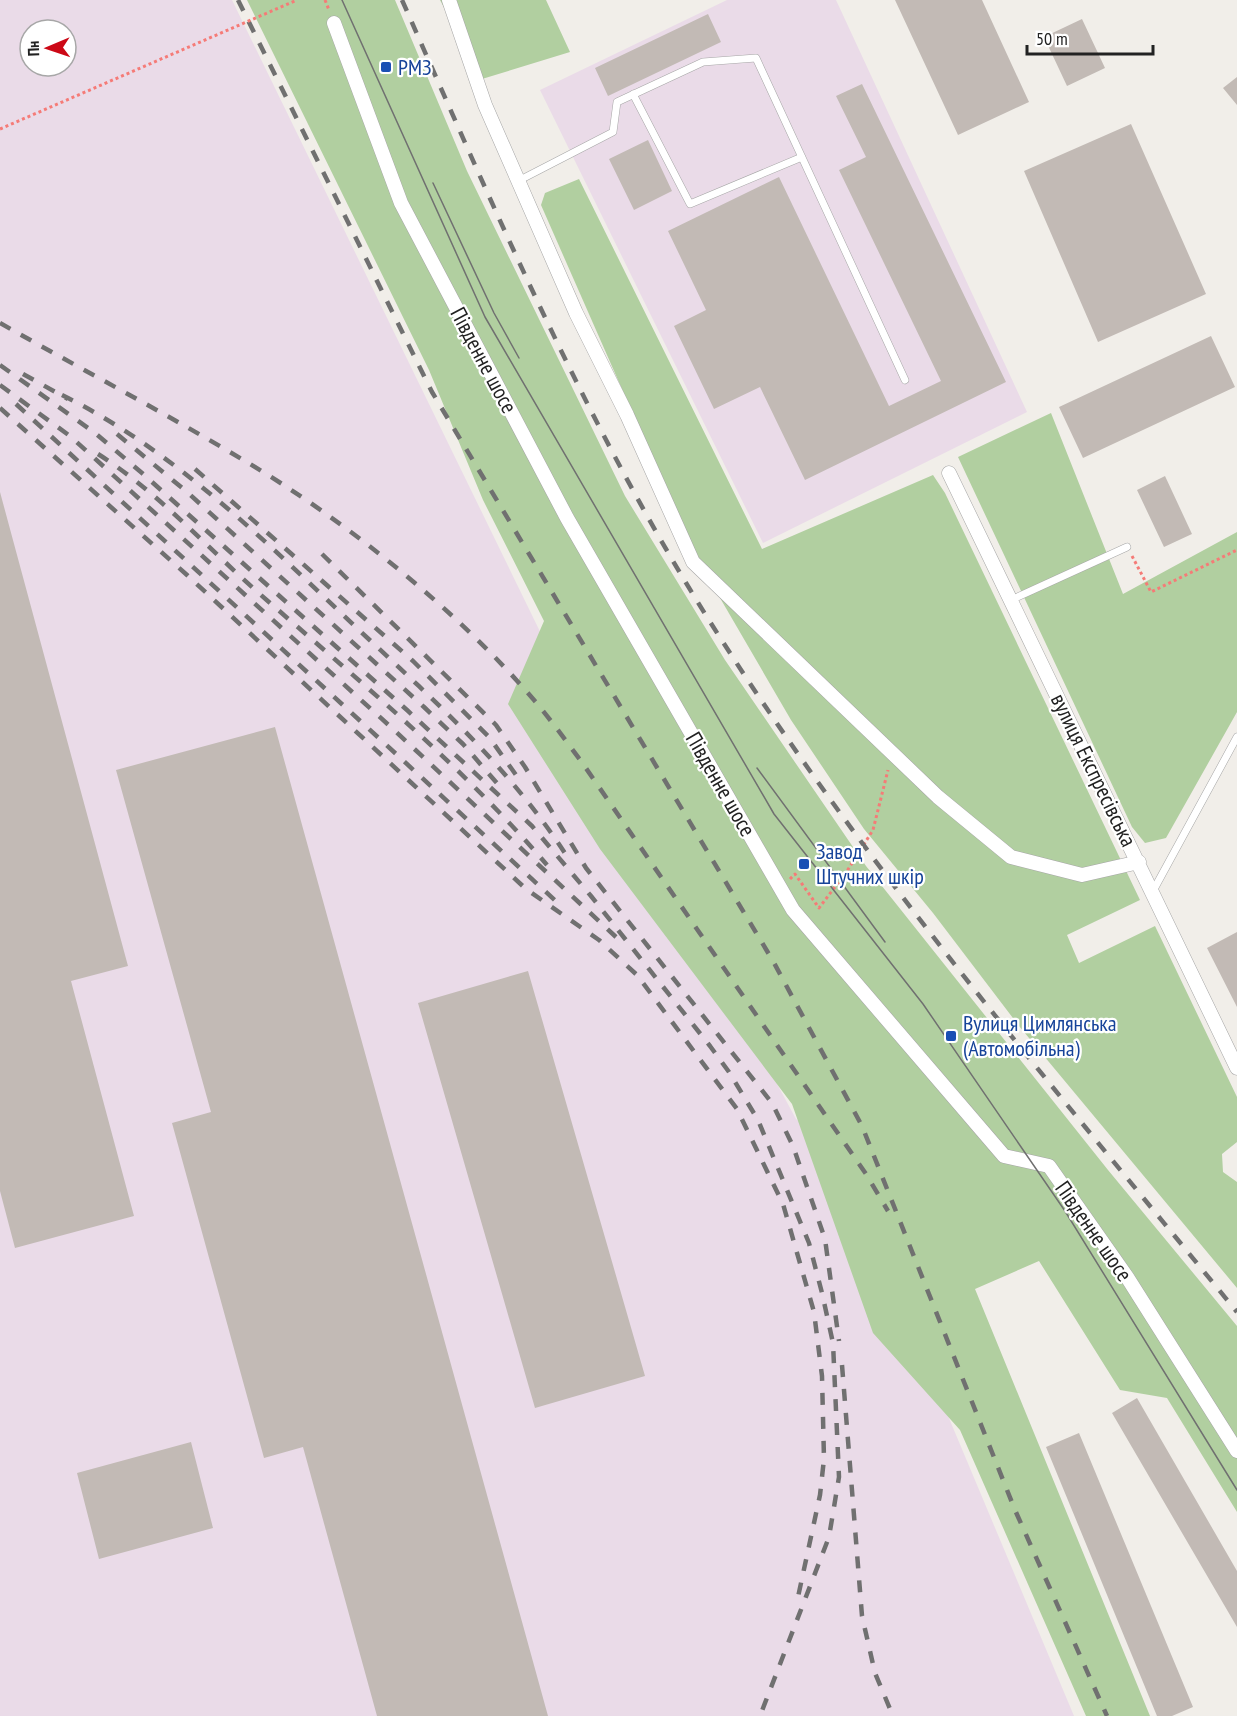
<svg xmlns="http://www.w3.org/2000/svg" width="1237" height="1716" viewBox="0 0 1237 1716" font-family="'PT Sans Narrow',sans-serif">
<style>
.industrial{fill:#eadbe8;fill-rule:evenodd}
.forest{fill:#b1cfa0}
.building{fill:#c2bab5}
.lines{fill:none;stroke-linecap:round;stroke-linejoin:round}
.service-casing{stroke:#a6a6a6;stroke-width:8}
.minor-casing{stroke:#a6a6a6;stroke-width:15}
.path{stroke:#f57b77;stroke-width:3;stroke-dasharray:3 3;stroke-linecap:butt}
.service{stroke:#fff;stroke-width:7}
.minor{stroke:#fff;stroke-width:14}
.tram{stroke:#707070;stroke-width:1.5}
.rail{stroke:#707070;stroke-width:4.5;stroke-dasharray:12 12;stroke-linecap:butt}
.path-bridge{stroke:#f57b77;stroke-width:3;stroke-dasharray:3 3;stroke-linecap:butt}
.transit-dot{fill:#1a4fb4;stroke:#fff;stroke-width:2}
.labels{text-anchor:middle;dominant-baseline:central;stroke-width:4.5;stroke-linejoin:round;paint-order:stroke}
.transit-label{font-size:22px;fill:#164399;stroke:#fff;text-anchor:start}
.street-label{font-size:22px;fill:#222;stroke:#fff}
</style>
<rect width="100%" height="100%" fill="#f1eee9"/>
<!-- industrial -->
<path class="industrial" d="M0 0H232L728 1017 776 1082 796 1119 815 1132 857 1199 1074 1716H0ZM30 30H66V66H30Z
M727 0H836L1027 412 763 543 540 90Z"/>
<!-- forest -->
<path class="forest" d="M247 0H395L467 171 625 496 725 660 866 866 1108 1170 1237 1326V1512L1167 1398 1120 1390 1039 1261 975 1289 1150 1716H1086L960 1430 873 1333 792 1104 600 849 508 704 544 621 483 500 429 370Z
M440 0H546L570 52 482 79Z
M579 179 762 549 933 475 945 493 1140 900 1067 935 1079 963 1155 926 1237 1097V1142L1222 1154 1223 1172 1237 1182V1288L1019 1026 933 913 864 829 791 720 695 555 541 205 545 193Z
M1051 413 1123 594 1237 532V712L1166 838 1145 843 1132 827 958 457Z"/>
<!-- building -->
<path class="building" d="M895 0H982L1029 102 958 135Z
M708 14 721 42 608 96 595 68Z
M1082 19 1105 68 1067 86 1044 37Z
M1237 77V105L1223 88Z
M862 84 1006 382 805 480 760 387 714 409 674 326 706 310 668 231 779 177 889 406 941 381 839 170 866 157 836 96Z
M1131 124 1206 294 1098 342 1024 171Z
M648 140 672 191 634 210 609 159Z
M1211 336 1235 387 1083 458 1059 407Z
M1165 476 1192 534 1164 547 1137 490Z
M0 492 128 966 71 981 134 1216 15 1248 0 1191Z
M275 727 548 1716H377L303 1447 264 1458 172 1123 211 1112 116 770Z
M1237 932V1007L1207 948Z
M528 971 645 1376 535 1408 418 1003Z
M1137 1398 1237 1571V1627L1112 1413Z
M1079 1433 1193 1707 1172 1716H1157L1046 1447Z
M191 1442 213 1528 99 1559 77 1473Z"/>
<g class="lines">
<!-- service casing -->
<g class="service-casing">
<path id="service" d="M633 94 690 204 802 157
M518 181 613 132 617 102 703 62 756 58 905 380
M1011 600 1127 547
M1153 891 1237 737"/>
</g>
<!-- minor casing -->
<g class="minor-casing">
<path id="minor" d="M449 0 485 105 576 313 627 415 693 562 938 797 1011 857 1082 875 1139 862
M334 23 401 203 567 518 793 910 1004 1156 1049 1166 1127 1277 1237 1451
M949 473 1237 1068"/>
</g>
<!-- path -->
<path class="path" d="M325 0 329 10
M1132 556 1151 592 1237 550
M790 879 795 874 819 908 847 871 873 830 888 770"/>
<!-- service -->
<use href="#service" class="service"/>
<!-- minor -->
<use href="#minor" class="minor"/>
<!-- tram -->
<path class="tram" d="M342 0 485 317 774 814 923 1004 1065 1211 1237 1490
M433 183 494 313 519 358
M757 768 885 942"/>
<!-- rail -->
<path class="rail" d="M238 0 432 392 773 961 862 1126 1015 1510 1107 1716
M402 0C498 217 592 439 721 639 874 878 1058 1093 1237 1312
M0 323C81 369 165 413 245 461 345 520 459 612 534 700 551 720 566 741 581 761L866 1174 888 1211
M0 365 95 433 142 473 407 710 532 826 591 896 710 1046 729 1072 758 1120 809 1243 822 1293 833 1343 839 1477 829 1537 760 1716
M23 374 68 399
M0 385 70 436 393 729 616 937
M62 395C177 452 268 544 360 631 435 701 512 770 568 858
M16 404 559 904
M0 408 187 575 526 889 599 940 637 975 737 1109 783 1204 814 1312 822 1376 824 1459 820 1495 798 1597
M117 434 187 492 424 707 463 744 502 789
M98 454C155 490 203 543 253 588 353 676 460 763 547 865
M195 469 413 661 489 737 521 782
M322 554 496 725 525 767 586 868 772 1103 793 1146 825 1239 839 1341
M842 1365 862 1616 875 1673 893 1716"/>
<!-- path-bridge -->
<path class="path-bridge" d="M0 129 297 0"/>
</g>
<!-- markers -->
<g class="transit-dot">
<rect x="380" y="61" width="12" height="12" rx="3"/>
<rect x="798" y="858" width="12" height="12" rx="3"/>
<rect x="945" y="1030" width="12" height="12" rx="3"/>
</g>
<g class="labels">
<!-- transit labels -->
<g class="transit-label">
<text x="398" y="67">РМЗ</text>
<text x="816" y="851">Завод<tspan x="816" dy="25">Штучних шкір</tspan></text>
<text x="963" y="1023">Вулиця Цимлянська<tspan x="963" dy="25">(Автомобільна)</tspan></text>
</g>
<!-- street labels -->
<g class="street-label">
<text transform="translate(484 360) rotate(62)">Південне шосе</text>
<text transform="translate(1094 770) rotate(64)">вулиця Експресівська</text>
<text transform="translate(721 784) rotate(60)">Південне шосе</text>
<text transform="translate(1094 1231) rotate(55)">Південне шосе</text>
</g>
</g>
<!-- north arrow -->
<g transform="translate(48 48) rotate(268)"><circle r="28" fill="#ffffff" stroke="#a7a7a7" stroke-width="1.5"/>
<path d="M0-4.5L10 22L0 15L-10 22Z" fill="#cc0816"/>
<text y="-9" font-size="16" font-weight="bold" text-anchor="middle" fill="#222222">Пн</text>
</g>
<!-- scale -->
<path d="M1027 45v9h126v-9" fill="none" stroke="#222222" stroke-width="3"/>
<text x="1036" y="45" font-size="18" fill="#222222" stroke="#ffffff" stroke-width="4.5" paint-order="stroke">50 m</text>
</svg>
